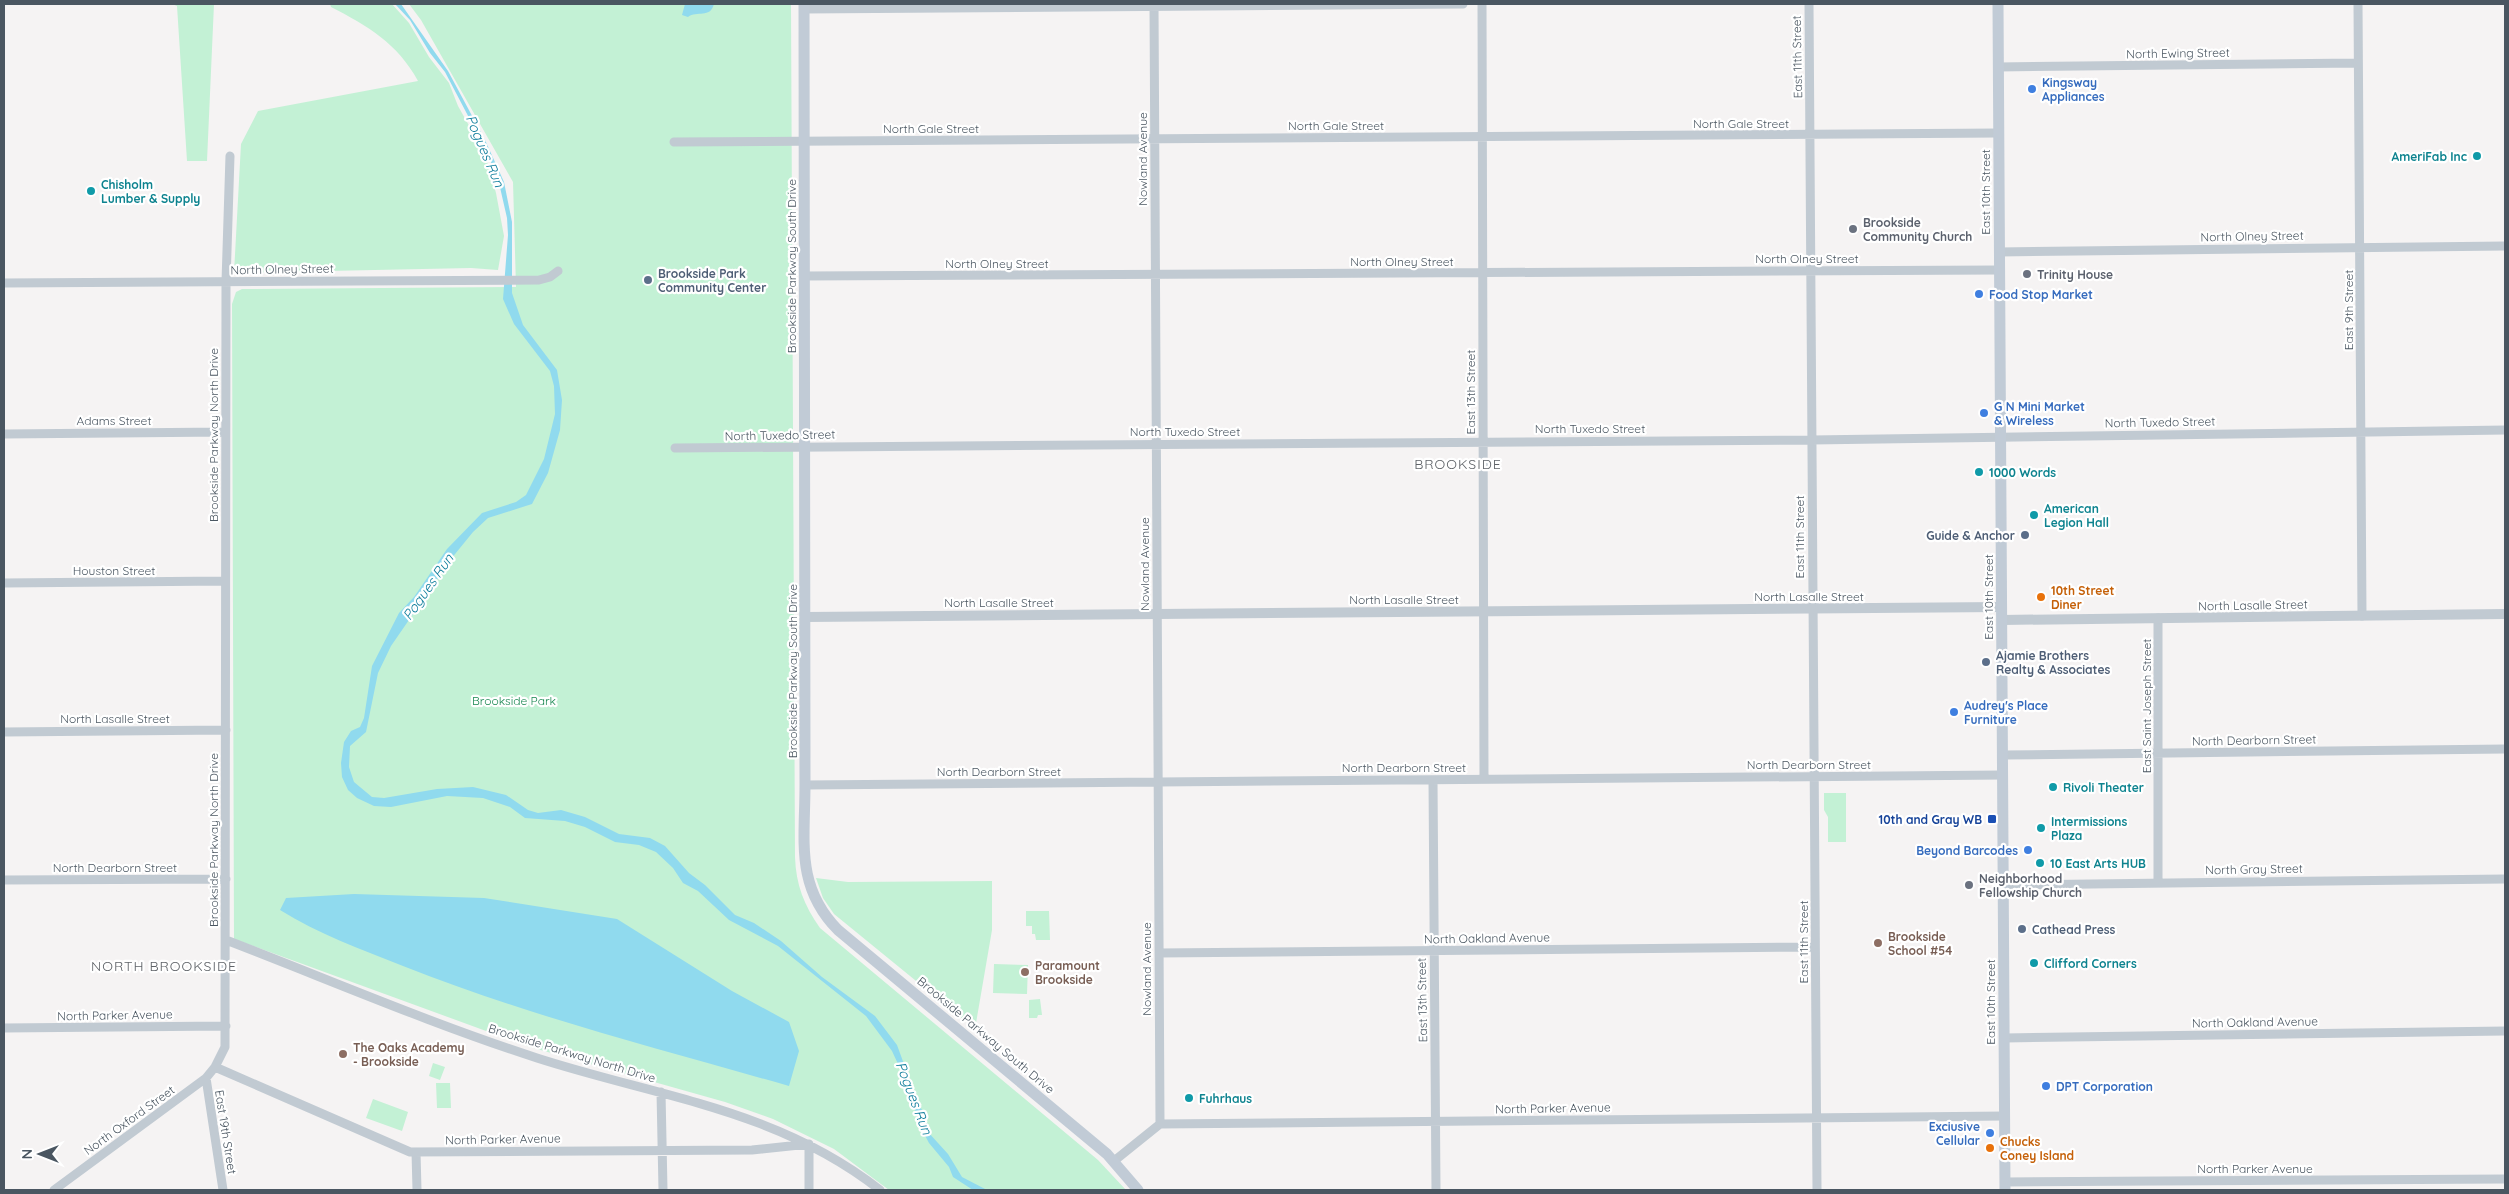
<svg xmlns="http://www.w3.org/2000/svg" width="2509" height="1194" viewBox="0 0 2509 1194" font-family="Quicksand,sans-serif">
<style>
.green{fill:#c3f1d5}
.water{fill:#90daee}
.lines{fill:none;stroke-linecap:round;stroke-linejoin:round}
.minor{stroke:#c1cad2;stroke-width:9}
.tertiary{stroke:#c1cad2;stroke-width:10}
.secondary{stroke:#c1cbd6;stroke-width:11}
.shop-dot{fill:#3f7fe0;stroke:#fff;stroke-width:2}
.culture-dot{fill:#0f9aa8;stroke:#fff;stroke-width:2}
.worship-dot{fill:#6b7280;stroke:#fff;stroke-width:2}
.service-dot{fill:#5c6f8a;stroke:#fff;stroke-width:2}
.food-dot{fill:#e8710a;stroke:#fff;stroke-width:2}
.transit-dot{fill:#1a4fb4;stroke:#fff;stroke-width:2}
.education-dot{fill:#8d6e63;stroke:#fff;stroke-width:2}
.labels{text-anchor:middle;dominant-baseline:central;stroke-width:4.5;stroke-linejoin:round;paint-order:stroke}
.street-label{font-size:12px;fill:#4a5661;stroke:#fff}
.shop-label{font-size:12px;font-weight:bold;fill:#366cbe;stroke:#fff;text-anchor:start}
.culture-label{font-size:12px;font-weight:bold;fill:#0d838f;stroke:#fff;text-anchor:start}
.worship-label{font-size:12px;font-weight:bold;fill:#5b616d;stroke:#fff;text-anchor:start}
.service-label{font-size:12px;font-weight:bold;fill:#4e5e75;stroke:#fff;text-anchor:start}
.food-label{font-size:12px;font-weight:bold;fill:#c56008;stroke:#fff;text-anchor:start}
.park-label{font-size:12px;fill:#17864f;stroke:#fff}
.transit-label{font-size:12px;font-weight:bold;fill:#164399;stroke:#fff;text-anchor:end}
.education-label{font-size:12px;font-weight:bold;fill:#785e54;stroke:#fff;text-anchor:start}
.water-label{font-size:14px;font-style:italic;fill:#0c7c9b;stroke:#fff}
.neighbourhood-label{font-size:14px;letter-spacing:1px;fill:#5f6368;stroke:#fff}
</style>
<rect width="100%" height="100%" fill="#f5f3f3"/>
<!-- green -->
<path class="green" d="M172 4H214L207 161H187L177 6Z
M330 4H392L409 23 429 57 449 83 458 106 485 154 496 193 504 236 498 270 471 268 234 273 241 144 258 111 418 81C397 43 368 26 331 7Z
M409 4H791L795 857C796 885 804 905 820 928L1098 1160 1126 1190H889L834 1149 773 1119 725 1102 530 1047 234 939 232 304 236 292 242 289 516 287 513 182 421 20Z
M1824 793H1846V842H1828V817L1824 810Z
M816 878 848 882 992 881V930L975 1029 834 914 823 898Z
M1026 911H1049L1050 940H1036L1035 934H1032V926H1026Z
M994 964 1028 965 1027 994 993 993Z
M1040 999 1042 1015H1038L1037 1018H1029V1000Z
M433 1063 445 1067 440 1080 429 1076Z
M436 1083H450L451 1108H437Z
M373 1099 408 1112 402 1131 366 1118Z"/>
<!-- water -->
<path class="water" d="M395 4H401L448 71 485 140 504 182 512 222V293L523 325 557 370 562 400 560 430 548 473 532 504 488 518 473 532 451 559 391 646 378 673 366 732 350 746 349 767 354 782 372 797 384 798 437 789 473 787 506 795 528 810 538 813 561 810 585 817 619 834 650 838 665 846 689 873 705 885 735 915 754 923 781 941 822 977 875 1016 897 1045 919 1105 925 1115 928 1132 948 1154 962 1177 987 1190H973L953 1177 949 1167 929 1143 921 1128 916 1112 908 1098 904 1077 892 1051 866 1016 778 946 729 920 698 891 683 883 673 868 656 852 639 845 615 842 585 827 565 821 525 818 510 807 483 798 447 796 391 807 374 806 357 798 348 790 342 777 341 763 344 742 351 731 360 727 364 718 372 666 399 613 414 597 447 549 482 513 516 502 526 495 544 459 555 414 554 386 550 371 514 324 503 299 508 235 507 218 499 183 487 152 445 72 430 53 410 20Z
M685 4H714C710 19 697 10 688 17L682 15Z
M354 894 484 898 617 919 732 991 789 1022 799 1051 789 1086C660 1049 529 1016 403 966 361 949 318 934 280 910L286 898Z"/>
<g class="lines">
<!-- minor -->
<path class="minor" d="M1154 4 1160 1124
M1482 4 1484 779
M1809 4 1817 1190
M2358 4 2362 616
M804 9 1463 4
M1998 67 2358 63
M674 142 1999 133
M1999 252 2505 246
M804 276 1999 270
M4 283 539 280 550 277 558 271
M4 434 225 432
M675 448 1812 440 2505 430
M4 583 225 581
M4 732 226 730
M2003 755 2505 749
M1433 780 1436 1190
M805 785 2003 775
M4 880 226 879
M2158 883V618
M2004 885 2505 879
M226 940C330 980 432 1024 537 1058 658 1097 777 1109 880 1190
M1159 953 1815 947
M4 1028 226 1026
M2005 1038 2505 1031
M215 1067 410 1152 752 1150 809 1144V1190
M206 1078 223 1190
M661 1092 663 1190
M416 1152 417 1190
M1114 1161 1160 1124 2005 1116
M2005 1182 2505 1179
M54 1190 206 1078 215 1067 225 1047 226 282 230 156"/>
<!-- tertiary -->
<path class="tertiary" d="M806 617 2002 607
M2002 620 2505 614"/>
<!-- secondary -->
<path class="secondary" d="M804 4 805 785C805 841 795 886 838 930L1107 1154 1138 1190
M1998 4 2005 1190"/>
</g>
<!-- markers -->
<g class="shop-dot">
<circle cx="2032" cy="89" r="5"/>
<circle cx="1979" cy="294" r="5"/>
<circle cx="1984" cy="413" r="5"/>
<circle cx="1954" cy="712" r="5"/>
<circle cx="2028" cy="850" r="5"/>
<circle cx="2046" cy="1086" r="5"/>
<circle cx="1990" cy="1133" r="5"/>
</g>
<g class="culture-dot">
<circle cx="2477" cy="156" r="5"/>
<circle cx="91" cy="191" r="5"/>
<circle cx="1979" cy="472" r="5"/>
<circle cx="2034" cy="515" r="5"/>
<circle cx="2053" cy="787" r="5"/>
<circle cx="2041" cy="828" r="5"/>
<circle cx="2040" cy="863" r="5"/>
<circle cx="2034" cy="963" r="5"/>
<circle cx="1189" cy="1098" r="5"/>
</g>
<g class="worship-dot">
<circle cx="1853" cy="229" r="5"/>
<circle cx="2027" cy="274" r="5"/>
<circle cx="1969" cy="885" r="5"/>
</g>
<g class="service-dot">
<circle cx="648" cy="280" r="5"/>
<circle cx="2025" cy="535" r="5"/>
<circle cx="1986" cy="662" r="5"/>
<circle cx="2022" cy="929" r="5"/>
</g>
<g class="food-dot">
<circle cx="2041" cy="597" r="5"/>
<circle cx="1990" cy="1148" r="5"/>
</g>
<rect class="transit-dot" x="1987" y="814" width="10" height="10" rx="2.5"/>
<g class="education-dot">
<circle cx="1878" cy="943" r="5"/>
<circle cx="1025" cy="972" r="5"/>
<circle cx="343" cy="1054" r="5"/>
</g>
<g class="labels">
<!-- street labels -->
<g class="street-label">
<text transform="translate(2178 53) rotate(-1)">North Ewing Street</text>
<text transform="translate(1797 57) rotate(-91)">East 11th Street</text>
<text x="1741" y="123">North Gale Street</text>
<text x="1336" y="125">North Gale Street</text>
<text x="931" y="128">North Gale Street</text>
<text transform="translate(1142 159) rotate(-90)">Nowland Avenue</text>
<text transform="translate(1985 192) rotate(-90)">East 10th Street</text>
<text transform="translate(2252 236) rotate(-1)">North Olney Street</text>
<text x="1807" y="258">North Olney Street</text>
<text x="1402" y="261">North Olney Street</text>
<text x="997" y="263">North Olney Street</text>
<text transform="translate(791 266) rotate(-90)">Brookside Parkway South Drive</text>
<text transform="translate(282 269) rotate(-1)">North Olney Street</text>
<text transform="translate(2348 310) rotate(-90)">East 9th Street</text>
<text transform="translate(1470 392) rotate(-90)">East 13th Street</text>
<text x="114" y="420">Adams Street</text>
<text transform="translate(2160 422) rotate(-1)">North Tuxedo Street</text>
<text x="1590" y="428">North Tuxedo Street</text>
<text x="1185" y="431">North Tuxedo Street</text>
<text transform="translate(213 435) rotate(-90)">Brookside Parkway North Drive</text>
<text transform="translate(780 435) rotate(-1)">North Tuxedo Street</text>
<text transform="translate(1799 537) rotate(-90)">East 11th Street</text>
<text transform="translate(1144 564) rotate(-90)">Nowland Avenue</text>
<text x="114" y="570">Houston Street</text>
<text x="1809" y="596">North Lasalle Street</text>
<text transform="translate(1988 597) rotate(-90)">East 10th Street</text>
<text x="1404" y="599">North Lasalle Street</text>
<text x="999" y="602">North Lasalle Street</text>
<text transform="translate(2253 605) rotate(-1)">North Lasalle Street</text>
<text transform="translate(792 671) rotate(-90)">Brookside Parkway South Drive</text>
<text transform="translate(2146 706) rotate(-90)">East Saint Joseph Street</text>
<text x="115" y="718">North Lasalle Street</text>
<text transform="translate(2254 740) rotate(-1)">North Dearborn Street</text>
<text x="1809" y="764">North Dearborn Street</text>
<text x="1404" y="767">North Dearborn Street</text>
<text x="999" y="771">North Dearborn Street</text>
<text transform="translate(213 840) rotate(-90)">Brookside Parkway North Drive</text>
<text x="115" y="867">North Dearborn Street</text>
<text transform="translate(2254 869) rotate(-1)">North Gray Street</text>
<text transform="translate(1487 938) rotate(-1)">North Oakland Avenue</text>
<text transform="translate(1803 942) rotate(-90)">East 11th Street</text>
<text transform="translate(1146 969) rotate(-90)">Nowland Avenue</text>
<text transform="translate(1422 1000) rotate(-91)">East 13th Street</text>
<text transform="translate(1990 1002) rotate(-90)">East 10th Street</text>
<text transform="translate(115 1015) rotate(-1)">North Parker Avenue</text>
<text transform="translate(2255 1022) rotate(-1)">North Oakland Avenue</text>
<text transform="translate(986 1035) rotate(40)">Brookside Parkway South Drive</text>
<text transform="translate(572 1053) rotate(17)">Brookside Parkway North Drive</text>
<text transform="translate(1553 1108) rotate(-1)">North Parker Avenue</text>
<text transform="translate(129 1120) rotate(-36)">North Oxford Street</text>
<text transform="translate(226 1132) rotate(81)">East 19th Street</text>
<text transform="translate(503 1139) rotate(-1)">North Parker Avenue</text>
<text x="2255" y="1168">North Parker Avenue</text>
</g>
<!-- shop labels -->
<g class="shop-label">
<text x="2042" y="82">Kingsway<tspan x="2042" dy="14">Appliances</tspan></text>
<text x="1989" y="294">Food Stop Market</text>
<text x="1994" y="406">G N Mini Market<tspan x="1994" dy="14">&amp; Wireless</tspan></text>
<text x="1964" y="705">Audrey's Place<tspan x="1964" dy="14">Furniture</tspan></text>
<text x="2018" y="850" text-anchor="end">Beyond Barcodes</text>
<text x="2056" y="1086">DPT Corporation</text>
<text x="1980" y="1126" text-anchor="end">Exciusive<tspan x="1980" dy="14">Cellular</tspan></text>
</g>
<!-- culture labels -->
<g class="culture-label">
<text x="2467" y="156" text-anchor="end">AmeriFab Inc</text>
<text x="101" y="184">Chisholm<tspan x="101" dy="14">Lumber &amp; Supply</tspan></text>
<text x="1989" y="472">1000 Words</text>
<text x="2044" y="508">American<tspan x="2044" dy="14">Legion Hall</tspan></text>
<text x="2063" y="787">Rivoli Theater</text>
<text x="2051" y="821">Intermissions<tspan x="2051" dy="14">Plaza</tspan></text>
<text x="2050" y="863">10 East Arts HUB</text>
<text x="2044" y="963">Clifford Corners</text>
<text x="1199" y="1098">Fuhrhaus</text>
</g>
<!-- worship labels -->
<g class="worship-label">
<text x="1863" y="222">Brookside<tspan x="1863" dy="14">Community Church</tspan></text>
<text x="2037" y="274">Trinity House</text>
<text x="1979" y="878">Neighborhood<tspan x="1979" dy="14">Fellowship Church</tspan></text>
</g>
<!-- service labels -->
<g class="service-label">
<text x="658" y="273">Brookside Park<tspan x="658" dy="14">Community Center</tspan></text>
<text x="2015" y="535" text-anchor="end">Guide &amp; Anchor</text>
<text x="1996" y="655">Ajamie Brothers<tspan x="1996" dy="14">Realty &amp; Associates</tspan></text>
<text x="2032" y="929">Cathead Press</text>
</g>
<!-- food labels -->
<g class="food-label">
<text x="2051" y="590">10th Street<tspan x="2051" dy="14">Diner</tspan></text>
<text x="2000" y="1141">Chucks<tspan x="2000" dy="14">Coney Island</tspan></text>
</g>
<!-- park labels -->
<g class="park-label">
<text x="514" y="700">Brookside Park</text>
</g>
<!-- transit labels -->
<g class="transit-label">
<text x="1982" y="819">10th and Gray WB</text>
</g>
<!-- education labels -->
<g class="education-label">
<text x="1888" y="936">Brookside<tspan x="1888" dy="14">School #54</tspan></text>
<text x="1035" y="965">Paramount<tspan x="1035" dy="14">Brookside</tspan></text>
<text x="353" y="1047">The Oaks Academy<tspan x="353" dy="14">- Brookside</tspan></text>
</g>
<!-- water labels -->
<g class="water-label">
<text transform="translate(485 151) rotate(67)">Pogues Run</text>
<text transform="translate(428 587) rotate(-55)">Pogues Run</text>
<text transform="translate(914 1098) rotate(69)">Pogues Run</text>
</g>
<!-- neighbourhood labels -->
<g class="neighbourhood-label">
<text x="1458" y="464">BROOKSIDE</text>
<text x="164" y="966">NORTH BROOKSIDE</text>
</g>
</g>
<!-- border -->
<rect width="2509" height="1194" fill="none" stroke="#4a5661" stroke-width="10"/>
<!-- north arrow -->
<g transform="translate(40 1154) rotate(270)" stroke="#ffffff" stroke-width="4" paint-order="stroke">
<path d="M0-4L9 19L0 12L-9 19Z" fill="#4a5661"/>
<text y="-8" font-size="14" font-weight="bold" text-anchor="middle" fill="#4a5661">N</text>
</g>
</svg>
